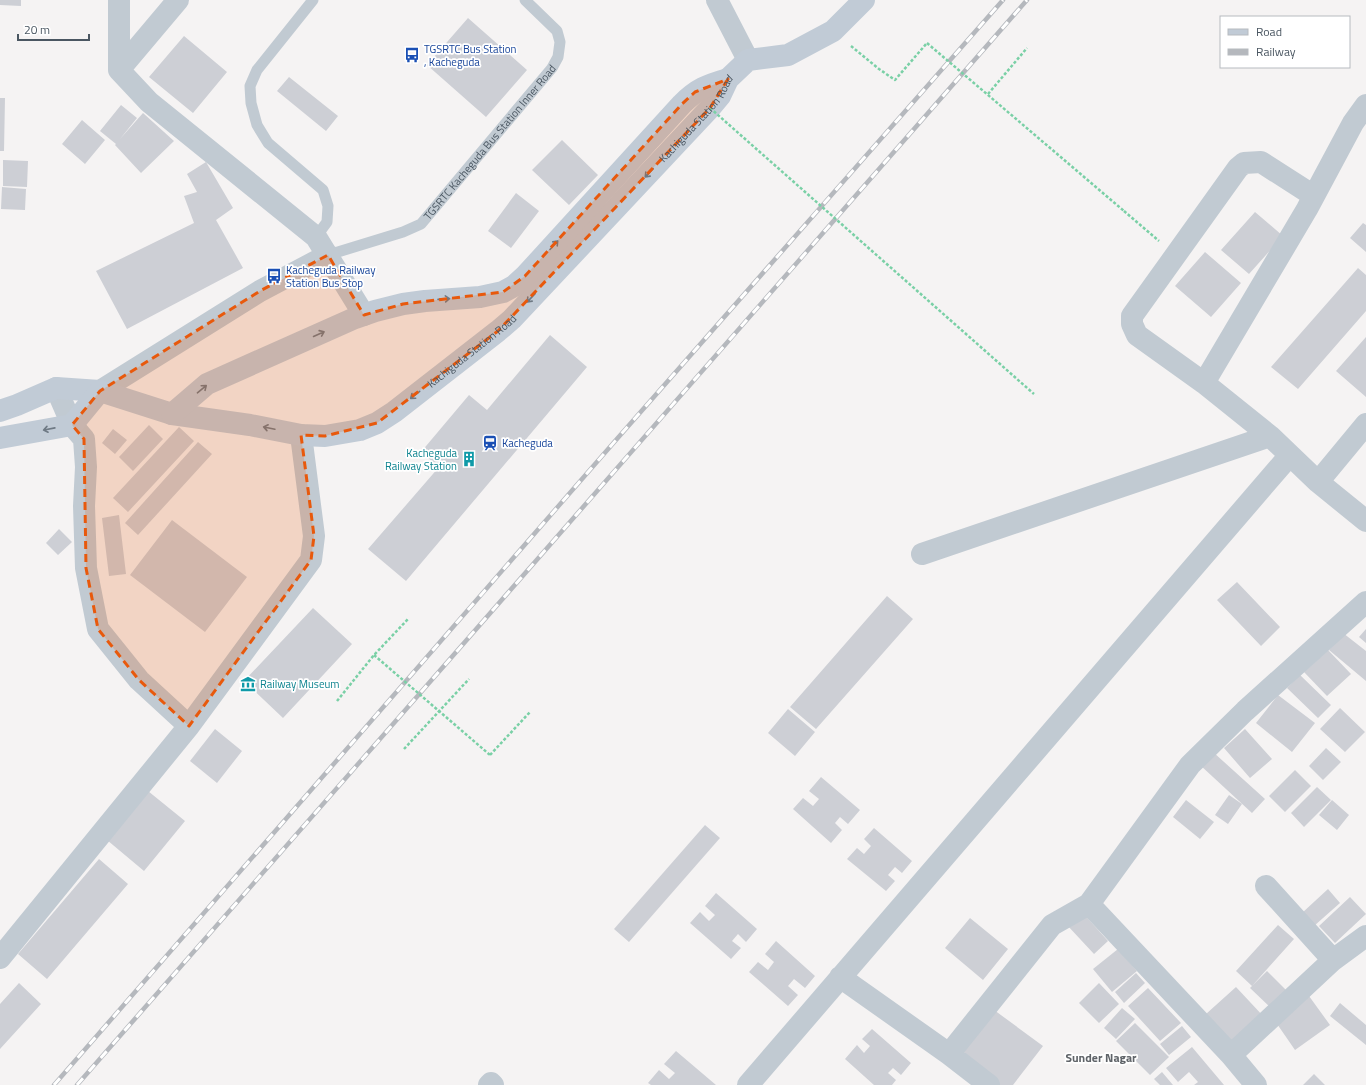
<svg xmlns="http://www.w3.org/2000/svg" width="1366" height="1085" viewBox="0 0 1366 1085" font-family="'Titillium Web',sans-serif">
<style>
.building{fill:#cdcfd5}
.lines{fill:none;stroke-linecap:round;stroke-linejoin:round}
.path{stroke:#7ad0a6;stroke-width:2.5;stroke-dasharray:3 2;stroke-linecap:butt}
.service{stroke:#c1cad2;stroke-width:11}
.minor{stroke:#c1cad2;stroke-width:22}
.secondary{stroke:#c1cbd6;stroke-width:22}
.rail-casing{stroke:#b5b8bd;stroke-width:4.5}
.rail{stroke:#fff;stroke-width:3;stroke-dasharray:9;stroke-linecap:butt}
.path-bridge{stroke:#7ad0a6;stroke-width:2.5;stroke-dasharray:3 2;stroke-linecap:butt}
.oneway{stroke:#6e7984}
.marked{fill:#e8590c;fill-opacity:0.2;stroke:#e8590c;stroke-width:3;stroke-dasharray:8 5;stroke-linejoin:round}
.labels{text-anchor:middle;dominant-baseline:central;stroke-width:3.5;stroke-linejoin:round;paint-order:stroke}
.transit-label{font-size:11px;fill:#164399;stroke:#fff;text-anchor:start}
.street-label{font-size:11px;fill:#4a5661;stroke:#fff}
.culture-label{font-size:11px;fill:#0d838f;stroke:#fff;text-anchor:end}
.neighbourhood-label{font-size:12px;font-weight:bold;fill:#5f6368;stroke:#fff}
</style>
<rect width="100%" height="100%" fill="#f5f3f3"/>
<!-- building -->
<path class="building" d="M0 0H21V6L0 5Z
M468 18 527 70 486 117 427 65Z
M184 36 227 72 193 113 149 77Z
M289 77 338 116 326 131 277 91Z
M0 98H5L4 151H0Z
M121 105 137 118 120 139 143 113 174 141 141 173 115 145 116 144 100 131Z
M82 120 105 140 85 164 62 144Z
M562 140 598 175 569 205 532 170Z
M3 160 28 161 27 187 3 186Z
M206 162 233 208 216 220 243 268 127 329 96 271 194 223 184 196 197 192 187 174Z
M2 187 26 189 25 210 1 209Z
M516 193 539 211 511 248 488 231Z
M1255 212 1283 236 1249 274 1221 250Z
M1363 223 1366 225V252L1350 238Z
M1205 252 1241 283 1211 317 1175 286Z
M1358 268 1366 275V311L1298 389 1271 367Z
M550 335 587 367 406 581 368 549 439 467 421 452 469 395 487 410Z
M1366 337V397L1336 371Z
M149 425 163 439 133 471 119 457Z
M179 427 194 441 128 512 113 498Z
M113 429 127 440 115 454 102 443Z
M198 442 212 454 138 535 125 523Z
M119 515 126 574 109 576 102 518Z
M172 520 247 577 205 632 130 575Z
M59 529 72 542 58 555 46 543Z
M1237 582 1280 627 1261 646 1217 600Z
M887 596 913 619 816 729 790 707Z
M313 608 352 644 283 718 244 681Z
M1366 629V643L1359 637Z
M1343 633 1366 651V681L1329 650Z
M1328 650 1351 674 1327 696 1304 672Z
M1300 675 1331 705 1318 718 1287 688Z
M1278 695 1315 723 1292 752 1256 723Z
M1340 708 1365 732 1345 752 1320 729Z
M788 709 815 732 795 756 768 733Z
M215 729 242 751 217 783 190 761Z
M1245 729 1272 759 1250 778 1224 748Z
M1326 748 1341 762 1323 780 1309 766Z
M1213 752 1265 799 1252 813 1200 765Z
M1295 770 1311 786 1285 812 1269 796Z
M821 777 860 810 848 824 840 817 835 823 842 830 831 843 793 809 803 798 813 806 819 799 809 791Z
M1317 787 1331 800 1304 827 1291 813Z
M148 791 185 821 144 871 107 840Z
M1229 795 1242 804 1228 824 1215 815Z
M1186 800 1214 822 1200 839 1173 817Z
M1332 800 1349 815 1337 830 1319 815Z
M705 825 720 838 629 942 614 929Z
M874 828 912 861 902 873 895 867 888 875 895 881 886 891 847 859 857 848 864 854 871 846 864 839Z
M99 859 128 884 47 979 18 954Z
M1328 889 1340 903 1314 926 1302 913Z
M716 893 757 929 746 942 738 934 732 941 741 948 731 959 690 923 700 912 709 921 715 915 705 906Z
M1350 897 1366 914 1335 943 1319 926Z
M1082 912 1108 941 1094 954 1067 925Z
M970 918 1008 949 983 980 945 948Z
M1278 925 1294 939 1252 986 1236 971Z
M776 941 815 976 805 988 794 979 788 986 798 995 788 1006 749 972 758 962 768 970 774 962 765 954Z
M1118 949 1137 971 1112 992 1093 969Z
M1267 971 1288 992 1272 1009 1250 988Z
M1136 973 1145 983 1124 1003 1115 992Z
M19 983 41 1004 0 1049V1004Z
M1099 983 1119 1004 1099 1023 1079 1003Z
M1236 987 1264 1017 1234 1044 1206 1014Z
M1148 988 1181 1023 1160 1041 1128 1006Z
M1309 996 1330 1025 1295 1050 1275 1021Z
M1340 1003 1366 1025V1045L1330 1016Z
M990 1007 1043 1046 1013 1085H998L956 1054Z
M1122 1008 1135 1019 1116 1039 1104 1028Z
M1135 1023 1169 1057 1150 1075 1116 1041Z
M1182 1026 1191 1037 1169 1055 1160 1044Z
M872 1029 911 1063 901 1075 893 1068 888 1073 896 1080 892 1085H874L845 1059 857 1045 864 1053 870 1046 862 1039Z
M1192 1047 1224 1085H1194L1198 1082 1189 1072 1178 1082 1166 1068Z
M676 1051 716 1085H651L648 1083 659 1070 669 1079 675 1073 664 1064Z
M1162 1072 1173 1085H1160L1154 1079Z
M1314 1074 1325 1085H1303Z"/>
<g class="lines">
<!-- path -->
<path class="path" d="M851 46 879 69 895 80 927 43
M988 94 1027 48
M1124 211 1159 241
M337 701 374 655 409 618
M404 749 469 679
M490 755 530 712"/>
<!-- service -->
<g class="service">
<path d="M313 0 257 70 250 86 251 103 257 125 268 143 323 190 328 206 327 222 316 237"/>
<path id="s1" d="M328 255 403 232 421 224 552 68 558 57 560 42 557 31 525 0"/>
</g>
<!-- minor -->
<path class="minor" d="M178 0 119 70 149 102 316 237 364 315
M717 0 748 60
M119 70V0
M1314 196 1261 162 1244 163 1238 168 1132 316V324L1137 335 1204 383 1270 436 1318 482 1366 521
M1204 383 1307 209 1353 123 1366 105
M56 388 72 425 84 439 86 467 84 506 86 568 98 629 139 680 189 726
M100 391 260 291 328 255
M1318 482 1366 424
M922 554 1270 436
M1266 886 1333 960
M1089 904 1231 1055 1256 1085
M0 958 189 726 311 560 314 536 301 435
M840 977 949 1054 989 1085
M949 1054 1052 925 1089 904 1190 765 1245 711 1366 602
M1231 1055 1333 960 1366 936
M489 1085 491 1083 493 1085
M748 1085 1290 455"/>
<!-- secondary -->
<g class="secondary">
<path id="s2" d="M0 411 17 405 56 388 100 391 172 414 250 425 301 435 325 436 360 430 377 423 394 412 498 331 512 319 710 108 720 96 728 79 748 60 788 55 833 31 864 0"/>
<path d="M172 414 207 384 355 318 375 311 403 304 425 301 480 297 503 292 514 286 525 276 682 104C697 89 707 85 728 79"/>
<path d="M0 438 72 425 100 391"/>
</g>
<!-- rail casing -->
<g class="rail-casing">
<path id="rail" d="M54 1085 616 440 1003 0
M77 1085 1027 0"/>
</g>
<!-- rail -->
<use href="#rail" class="rail"/>
<!-- path-bridge -->
<path class="path-bridge" d="M927 43 1124 211
M710 108 1034 394
M374 655 490 755"/>
</g>
<!-- one-way arrows -->
<defs><path id="oneway-shaft" d="M-6 0H5M1.5-3L5.5 0L1.5 3" fill="none" stroke-width="1.6" stroke-linecap="round" stroke-linejoin="round"/></defs>
<g class="oneway">
<use href="#oneway-shaft" transform="translate(649 173) rotate(133)"/>
<use href="#oneway-shaft" transform="translate(554 245) rotate(-48)"/>
<use href="#oneway-shaft" transform="translate(531 298) rotate(133)"/>
<use href="#oneway-shaft" transform="translate(444 299) rotate(-4)"/>
<use href="#oneway-shaft" transform="translate(319 334) rotate(-24)"/>
<use href="#oneway-shaft" transform="translate(202 389) rotate(-40)"/>
<use href="#oneway-shaft" transform="translate(415 395) rotate(142)"/>
<use href="#oneway-shaft" transform="translate(269 428) rotate(-168)"/>
<use href="#oneway-shaft" transform="translate(49 429) rotate(169)"/>
</g>
<!-- marked area -->
<path class="marked" d="M728 79 710 108 498 331 377 423 325 436 301 435 314 536 311 560 189 726 139 680 98 629 86 568 84 439 72 425 100 391 260 291 328 255 364 315 403 304 503 292 525 276 682 104 695 92Z"/>
<!-- icons -->
<defs>
<g id="bus-bare" transform="scale(1.2)"><path d="M-5-6H5V4H4V6H2V4H-2V6H-4V4H-5ZM-3.5-4V0h7V-4ZM-3.5 1.2v1.5H-2V1.2ZM2 1.2v1.5H3.5V1.2Z" fill="#1a4fb4" stroke="#fff" stroke-width="2.5" paint-order="stroke"/></g>
<g id="station-bare" transform="scale(1.2)"><path d="M-3-6H3Q5-6 5-4V2Q5 4 3 4L4.5 6H3L1.5 4h-3L-3 6H-4.5L-3 4Q-5 4-5 2V-4Q-5-6-3-6ZM-3.5-4v3h7v-3ZM-3.5 1v1.5H-2V1ZM2 1v1.5H3.5V1Z" fill="#1a4fb4" stroke="#fff" stroke-width="2.5" paint-order="stroke"/></g>
<g id="building-bare" transform="scale(1.2)"><path d="M-4-6H4V6H1V3H-1V6H-4ZM-2.5-4.3h1.7v1.8h-1.7ZM.8-4.3h1.7v1.8H.8ZM-2.5-1h1.7V.8h-1.7ZM.8-1h1.7V.8H.8Z" fill="#0f9aa8" stroke="#fff" stroke-width="2.5" paint-order="stroke"/></g>
<g id="museum-bare" transform="scale(1.2)"><path d="M0-6L6-3V-2H-6V-3ZM-5-1h2V3h-2ZM-1-1h2V3h-2ZM3-1h2V3H3ZM-6 4H6V6H-6Z" fill="#0f9aa8" stroke="#fff" stroke-width="2.5" paint-order="stroke"/></g>
</defs>
<g fill-rule="evenodd">
<use href="#bus-bare" x="412" y="55"/>
<use href="#bus-bare" x="274" y="276"/>
<use href="#station-bare" x="490" y="443"/>
<use href="#building-bare" x="469" y="459"/>
<use href="#museum-bare" x="248" y="684"/>
</g>
<g class="labels">
<!-- transit labels -->
<g class="transit-label">
<text x="424" y="49">TGSRTC Bus Station<tspan x="424" dy="13">, Kacheguda</tspan></text>
<text x="286" y="270">Kacheguda Railway<tspan x="286" dy="13">Station Bus Stop</tspan></text>
<text x="502" y="443">Kacheguda</text>
</g>
<!-- street labels -->
<g class="street-label">
<text stroke="none"><textPath href="#s2" startOffset="832">Kachiguda Station Road</textPath></text>
<text stroke="none"><textPath href="#s1" startOffset="205">TGSRTC Kacheguda Bus Station Inner Road</textPath></text>
<text stroke="none"><textPath href="#s2" startOffset="508">Kachiguda Station Road</textPath></text>
</g>
<!-- culture labels -->
<g class="culture-label">
<text x="457" y="453">Kacheguda<tspan x="457" dy="13">Railway Station</tspan></text>
<text x="260" y="684" text-anchor="start">Railway Museum</text>
</g>
<!-- neighbourhood labels -->
<g class="neighbourhood-label">
<text x="1101" y="1057">Sunder Nagar</text>
</g>
</g>
<!-- legend -->
<rect x="1220" y="16" width="130" height="52" fill="#ffffff" stroke="#b7bbc0"/>
<rect x="1228" y="29" width="20" height="6" fill="#c1cbd6" stroke="#b7bbc0"/>
<text x="1256" y="36" font-size="12" fill="#4a5661">Road</text>
<rect x="1228" y="49" width="20" height="6" fill="#b5b8bd" stroke="#b7bbc0"/>
<text x="1256" y="56" font-size="12" fill="#4a5661">Railway</text>
<!-- scale -->
<path d="M18 34v6h71v-6" fill="none" stroke="#4a5661" stroke-width="2"/>
<text x="24" y="34" font-size="12" fill="#4a5661" stroke="#ffffff" stroke-width="3" paint-order="stroke">20 m</text>
</svg>
